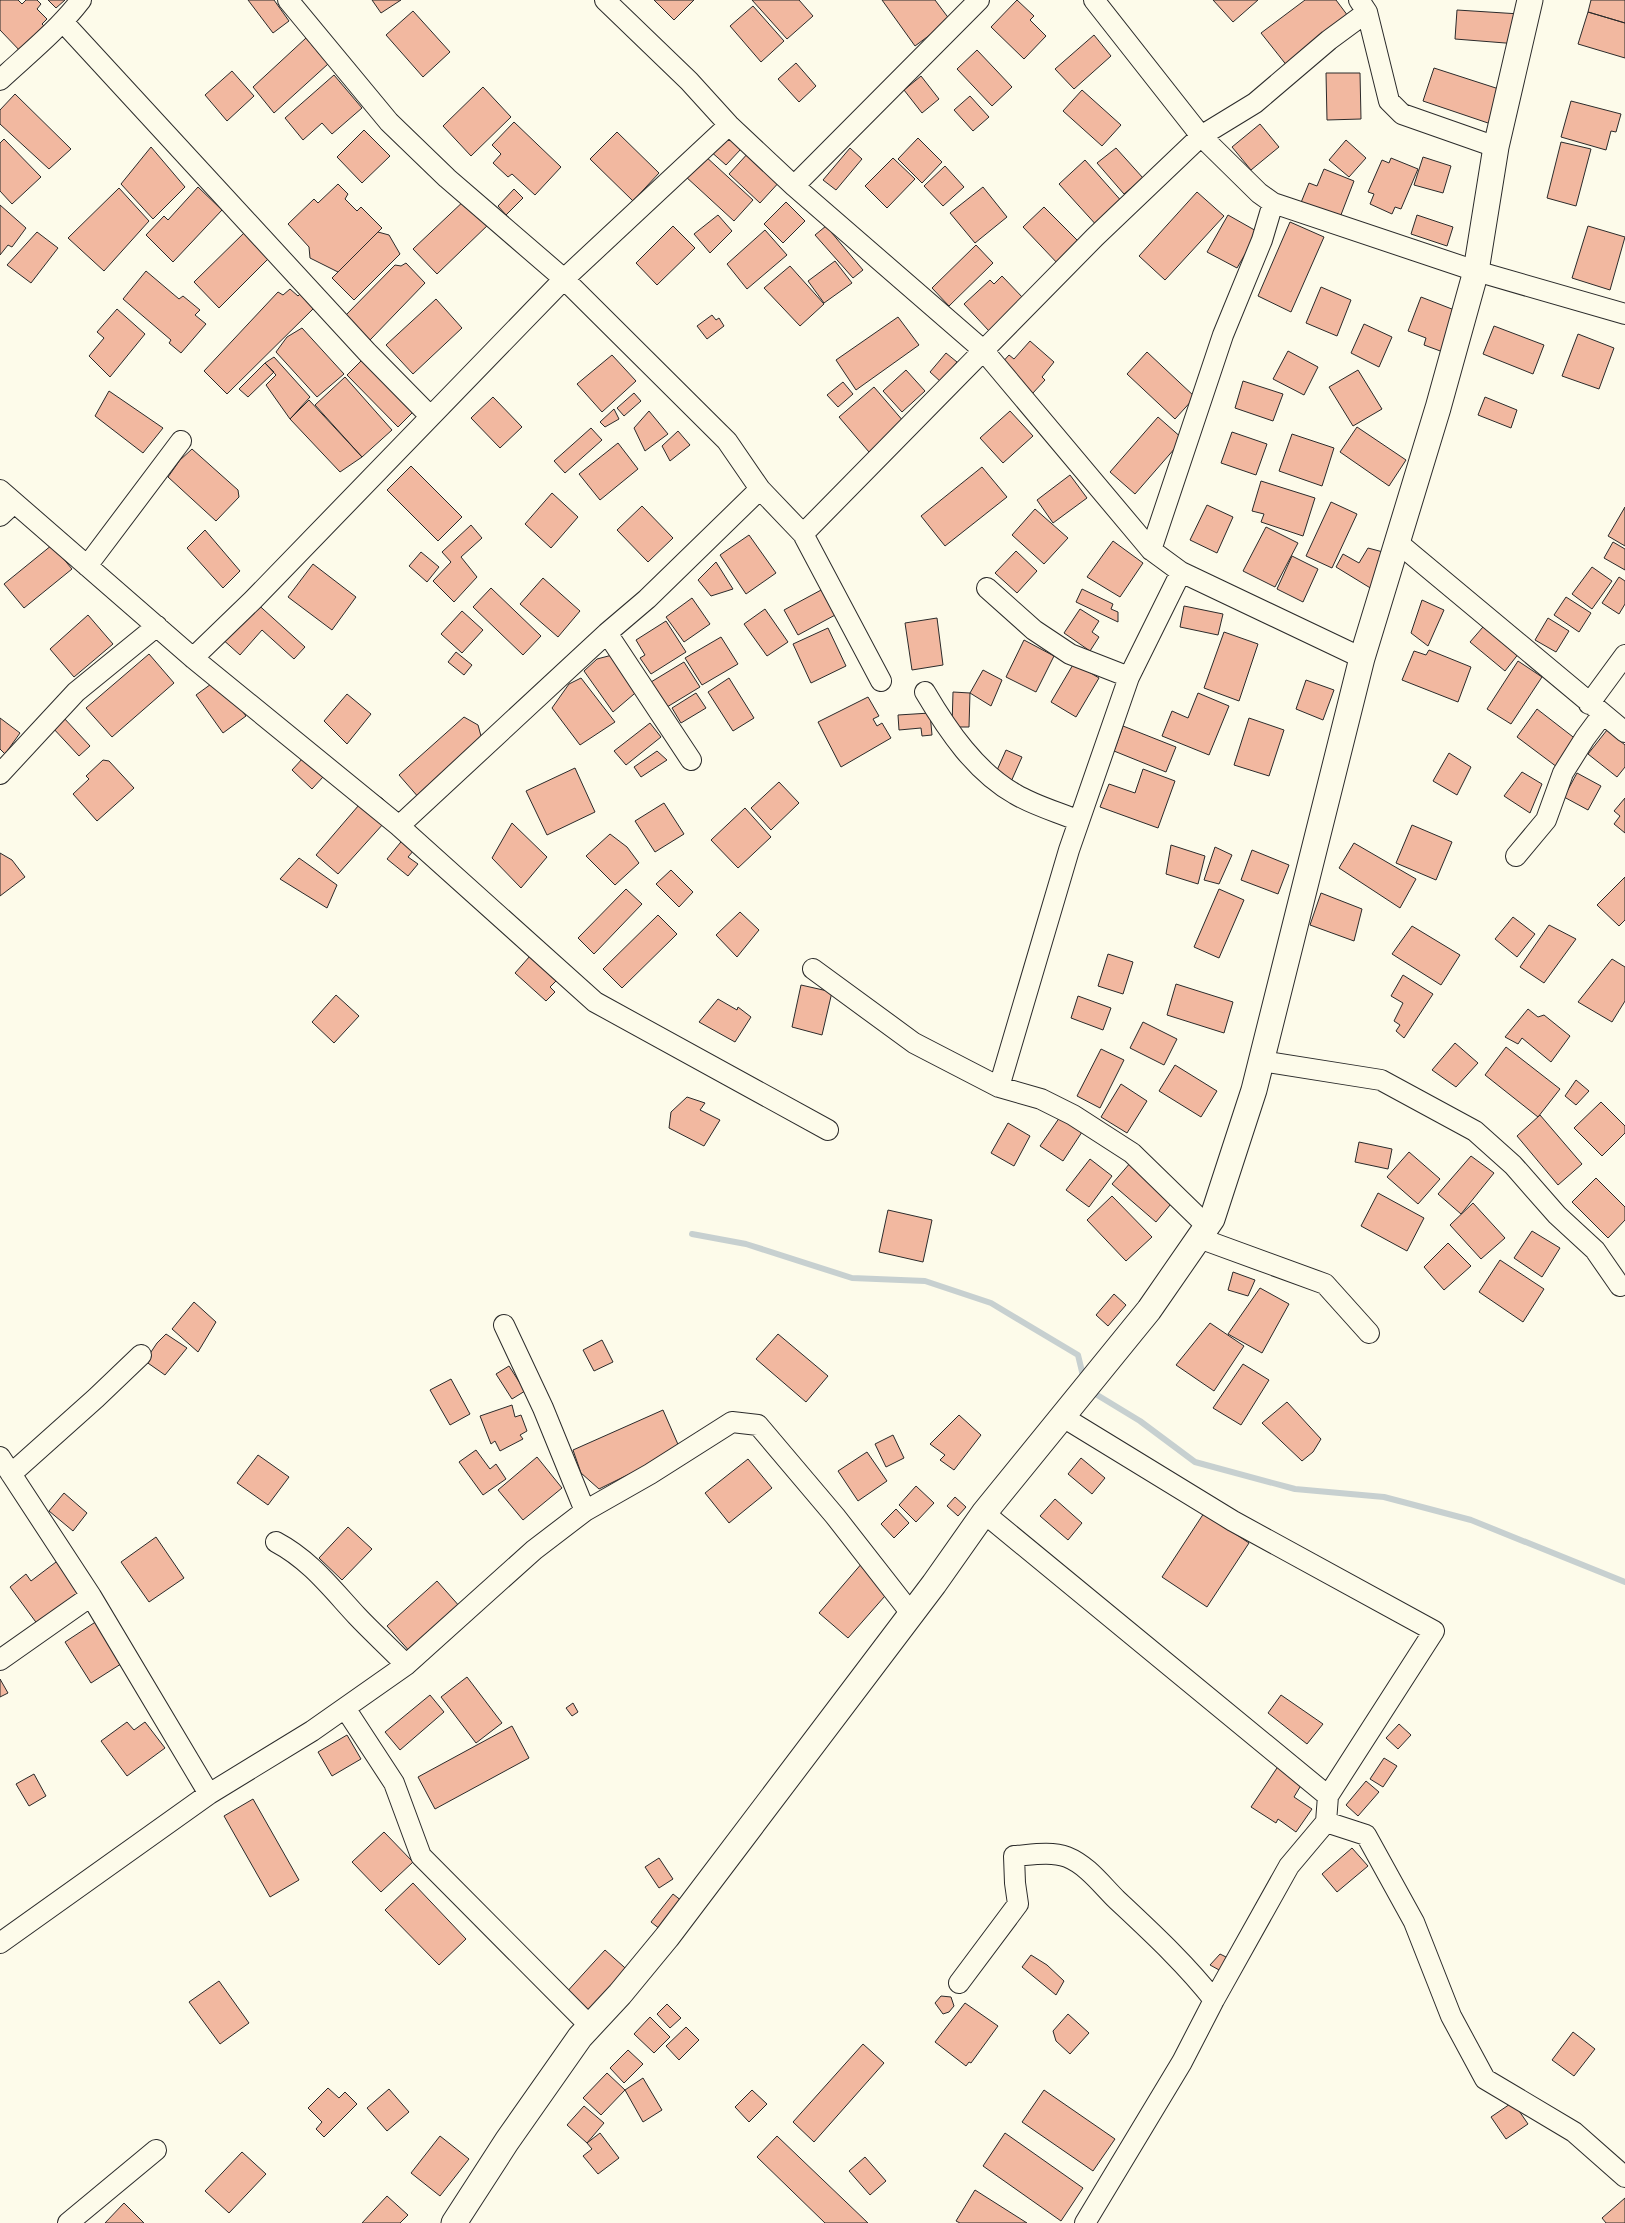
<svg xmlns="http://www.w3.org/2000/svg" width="1625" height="2223" viewBox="0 0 1625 2223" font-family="'Alegreya Sans',sans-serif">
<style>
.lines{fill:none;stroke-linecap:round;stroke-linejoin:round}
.stream{stroke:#c7d0d0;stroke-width:6}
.building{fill:#f2b8a0;stroke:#2b2b2b}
.minor-casing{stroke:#2b2b2b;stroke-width:22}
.tertiary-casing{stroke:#2b2b2b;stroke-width:27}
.minor{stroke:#fdfbea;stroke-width:20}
.tertiary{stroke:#fdfbea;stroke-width:25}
</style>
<rect width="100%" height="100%" fill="#fdfbea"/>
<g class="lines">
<!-- stream -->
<path class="stream" d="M692 1234 746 1244 852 1278 925 1281 991 1303 1078 1355 1084 1380
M1089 1390 1140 1421 1195 1462 1295 1489 1384 1497 1471 1520 1625 1582"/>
</g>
<!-- building -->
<path class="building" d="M0 0H18L22 4 26 0H37L41 4 37 9 47 19 42 24 48 30 23 54 0 30Z
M48 0H65L56 8Z
M248 0H274L289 21 273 33Z
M372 0H401L381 13Z
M654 0H694L674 20Z
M752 0H799L813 16 787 39Z
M882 0H935L950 20 915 46Z
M1017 0 1034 16 1030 20 1046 36 1024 59 991 27Z
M1213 0H1258L1233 22Z
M1305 0H1336L1351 20 1288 67 1261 33Z
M1591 0H1625V23L1588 12Z
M753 6 784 41 761 62 730 26Z
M1457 10 1520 14 1518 44 1455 39Z
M413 11 450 52 423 77 386 35Z
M1588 12 1625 23V58L1578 44Z
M1094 35 1111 56 1074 89 1055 69Z
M306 38 328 64 274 113 253 87Z
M977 50 1012 87 992 106 957 69Z
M796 63 816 86 799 102 778 79Z
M1434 68 1502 90 1491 124 1423 101Z
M232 71 254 96 227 121 205 95Z
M1326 73H1360L1361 119 1327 120Z
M334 75 362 108 332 134 322 123 303 140 285 118Z
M921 76 939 99 922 113 904 90Z
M483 87 511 117 471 156 443 126Z
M1082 90 1121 125 1102 146 1063 111Z
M15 94 71 149 49 169 0 124V110Z
M970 96 989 117 973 131 954 110Z
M1571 101 1621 114 1616 132 1611 131 1606 150 1561 137Z
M514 122 561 167 535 195 512 174 508 177 493 163 501 154 492 145Z
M1260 124 1279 147 1251 170 1232 147Z
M364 130 390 156 362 183 337 157Z
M617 132 659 173 633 201 590 159Z
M724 133 741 149 726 165 709 150Z
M918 138 942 162 922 183 898 159Z
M4 139 41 177 12 204 0 191V143Z
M1346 140 1366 158 1349 177 1329 160Z
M1561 142 1591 149 1576 206 1547 198Z
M151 147 185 187 153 219 121 184Z
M850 148 862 159 836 190 823 180Z
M1116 148 1143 178 1124 194 1097 163Z
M750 151 782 179 760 203 729 174Z
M704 155 753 200 734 221 685 176Z
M1423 157 1451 166 1443 193 1414 185Z
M893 158 915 179 887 208 865 186Z
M1391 158 1418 169 1401 209 1395 207 1392 214 1370 204 1374 194 1368 192 1382 160 1389 163Z
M1085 160 1124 204 1099 228 1059 184Z
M945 166 964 187 943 206 924 186Z
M1324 169 1354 181 1339 220 1300 205 1309 183 1317 186Z
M338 184 348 194 345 199 357 211 361 207 382 228 338 272 310 258 309 247 288 224 314 199 318 203Z
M198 187 222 210 173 262 146 235 164 216 168 220Z
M983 187 1007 217 975 243 950 213Z
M119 188 149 221 104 271 68 238Z
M514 189 523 198 506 215 498 206Z
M1197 192 1224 216 1165 280 1139 256Z
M467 198 490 223 437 274 413 249Z
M786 202 805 221 783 243 764 224Z
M0 205 26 228 12 247 8 245 0 255Z
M1044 207 1082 245 1060 266 1023 227Z
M718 215 732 231 710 253 694 234Z
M1228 215 1258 232 1237 268 1207 252Z
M1417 215 1453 227 1447 246 1411 234Z
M1290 222 1324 237 1291 312 1258 296Z
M673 226 695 248 657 285 636 263Z
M826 226 863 270 853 278 815 235Z
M1588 226 1625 237 1610 290 1572 278Z
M765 230 787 255 747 289 727 264Z
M246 231 270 257 219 308 194 282Z
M37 232 58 248 31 283 7 265Z
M378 232 389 235 400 254 354 300 332 278Z
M976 245 993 263 949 306 932 288Z
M835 261 852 283 824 303 808 281Z
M406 263 425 283 370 340 345 316 395 265 401 266Z
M790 266 824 304 800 326 764 288Z
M146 271 179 299 183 296 200 310 195 315 206 324 181 353 169 343 171 340 123 299Z
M1002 276 1024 299 989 331 964 304 990 280 994 284Z
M1321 287 1351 300 1337 336 1306 323Z
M290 289 298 296 301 293 315 307 227 394 204 371 278 292 283 295Z
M1421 297 1457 311 1443 352 1424 345 1426 338 1408 331Z
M436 299 462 328 413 374 386 345Z
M117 309 145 334 110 377 89 356 104 338 97 332Z
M712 315 716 320 719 318 724 326 707 339 697 326Z
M898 317 919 345 856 390 836 360Z
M1364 324 1392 337 1379 367 1351 353Z
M1494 326 1544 345 1533 374 1483 354Z
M302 328 344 374 317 397 276 352 287 337Z
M1578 334 1614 348 1599 389 1562 376Z
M1030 341 1054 362 1042 377 1045 380 1032 394 1000 365 1009 355 1014 359Z
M1288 351 1318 367 1304 395 1273 379Z
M1147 352 1195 397 1175 419 1127 374Z
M946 353 957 362 941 382 930 372Z
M612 355 636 381 602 412 577 384Z
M274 357 310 397 290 419 266 385 276 375 265 363Z
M364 358 415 410 398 427 347 375Z
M265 363 274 372 248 397 239 389Z
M906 370 925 391 902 412 883 391Z
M1358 370 1382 409 1353 426 1329 387Z
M345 377 392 430 362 457 315 405Z
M1243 381 1283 394 1273 421 1235 408Z
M843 382 853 394 838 407 827 395Z
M874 387 904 422 869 452 839 417Z
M109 391 163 428 143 453 95 416Z
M634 393 641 401 624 416 617 408Z
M493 397 522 427 500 448 471 418Z
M1485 397 1517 410 1511 428 1478 415Z
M309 400 362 457 340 472 290 419Z
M614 409 619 419 605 427 600 422Z
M649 411 668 434 645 451 634 428Z
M1010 411 1033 436 1003 463 980 438Z
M1158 417 1183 439 1135 494 1110 472Z
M1357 427 1406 460 1389 486 1340 452Z
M591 428 602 440 565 473 554 461Z
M678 431 690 445 670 461 662 446Z
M1232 432 1267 444 1256 475 1221 463Z
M1292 434 1334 448 1322 486 1279 471Z
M618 443 638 469 600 500 579 474Z
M192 449 238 490 239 497 216 521 168 477 180 460Z
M411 466 462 517 438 541 387 490Z
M982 467 1007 497 945 546 921 516Z
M1070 475 1087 498 1053 523 1037 500Z
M1261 481 1315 498 1303 536 1261 522 1264 514 1252 511Z
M552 493 578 517 551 548 525 524Z
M1331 502 1357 514 1332 568 1306 556Z
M1207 505 1233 517 1217 553 1190 540Z
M642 506 673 538 648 562 617 530Z
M1625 507V546L1608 536Z
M1035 509 1068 538 1044 564 1012 535Z
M471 525 482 538 461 557 477 577 454 602 433 581 451 562 442 552Z
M1266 527 1298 543 1275 587 1243 571Z
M205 530 240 571 223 588 187 548Z
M749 535 776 573 746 594 720 555Z
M1113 541 1143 563 1120 597 1087 577Z
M1613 542 1625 549V570L1604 558Z
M52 545 72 569 24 608 4 584Z
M1368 548 1383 552 1372 589 1336 567 1343 554 1359 563Z
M1016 551 1037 571 1017 593 995 573Z
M421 552 439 567 427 582 409 566Z
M1292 556 1318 569 1303 602 1277 589Z
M716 562 733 589 711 596 698 580Z
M313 564 356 597 332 630 288 597Z
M1592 567 1612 581 1592 609 1572 594Z
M1619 577 1625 581V604L1619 614 1602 603Z
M543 578 580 611 558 637 520 604Z
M491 588 541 636 523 655 473 607Z
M823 589 837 614 798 635 784 610Z
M1082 589 1113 604 1111 609 1118 612V622L1076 602Z
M1566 597 1591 613 1579 632 1554 615Z
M692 598 710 624 684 642 666 617Z
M253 600 305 647 294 659 262 630 240 655 220 637Z
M1422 600 1444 610 1428 646 1411 633Z
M1184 606 1223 614 1218 635 1180 627Z
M765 609 788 642 767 656 744 624Z
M1080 609 1099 621 1092 632 1099 637 1090 651 1064 633Z
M462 611 483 630 462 653 441 634Z
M88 615 113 644 74 677 50 649Z
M937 618 943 665 912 670 905 623Z
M1548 618 1569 631 1556 652 1535 640Z
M1489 620 1523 648 1505 671 1470 642Z
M666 621 686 652 651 674 640 658 645 655 636 640Z
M828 628 846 666 811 683 793 644Z
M1224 632 1258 644 1239 701 1204 688Z
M721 637 738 664 702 685 685 658Z
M1024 640 1054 656 1036 692 1006 677Z
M1429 650 1471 667 1458 702 1402 680 1414 651 1426 655Z
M456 652 472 665 464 675 448 662Z
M149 654 174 683 112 737 86 708Z
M616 654 641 688 613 712 584 671 597 659Z
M1518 661 1542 677 1511 724 1487 709Z
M684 662 700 687 667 707 651 682Z
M1074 663 1099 678 1076 717 1051 702Z
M983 670 1002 680 991 706 970 693Z
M581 678 615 722 580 745 552 708 569 684Z
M729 678 754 718 733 731 708 692Z
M218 679 246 716 223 733 196 695Z
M1306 680 1334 690 1323 720 1296 709Z
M953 692 970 693 969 727H952Z
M696 693 706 708 681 723 672 708Z
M1198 693 1229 706 1209 755 1162 736 1172 711 1188 718Z
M347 694 371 714 347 744 324 721Z
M868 697 879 716 873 719 877 726 882 723 891 738 841 767 818 722Z
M1537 709 1577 740 1557 767 1517 737Z
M930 713 932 735 922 736 921 728 899 730 898 715Z
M63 717 90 746 79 756 52 727Z
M464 717 478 725 481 736 420 799 399 775Z
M0 718 20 733 5 754 0 749Z
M1249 718 1284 730 1269 776 1234 765Z
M650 723 661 737 626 765 614 751Z
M1123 726 1176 747 1166 772 1114 751Z
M1607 730 1625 745V767L1617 777 1588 754Z
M1006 750 1022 757 1010 784 994 777Z
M657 751 667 760 641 777 634 767Z
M1449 753 1471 767 1457 795 1433 781Z
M303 758 323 777 312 789 292 770Z
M103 760 109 761 134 788 97 821 73 794 89 779 86 776Z
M575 768 595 812 547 835 526 791Z
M1143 769 1175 781 1158 828 1100 807 1109 784 1135 793Z
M1522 772 1542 784 1530 813 1504 796Z
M1577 773 1601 786 1588 810 1564 797Z
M779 782 799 803 771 830 751 808Z
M371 791 383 799 393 813 338 874 316 855Z
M1625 798V833L1614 824 1620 816 1614 811Z
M664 803 684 834 655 852 635 821Z
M745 808 771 837 738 868 711 840Z
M512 823 547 857 521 888 492 858Z
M1412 825 1452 842 1436 880 1396 863Z
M409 832 421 842 408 857 418 864 408 876 387 859Z
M610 834 627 847 639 863 615 885 586 856Z
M1354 843 1416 879 1400 908 1339 868Z
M1171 845 1205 856 1198 884 1166 874Z
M1215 847 1232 855 1219 884 1204 880Z
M1252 850 1289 865 1278 894 1241 880Z
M0 853 12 860 25 877 0 896Z
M299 858 337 885 327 908 280 879Z
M671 870 693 892 679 907 656 884Z
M1625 877V920L1619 926 1597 905Z
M626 889 642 904 594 954 578 938Z
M1219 889 1244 900 1219 958 1194 947Z
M1321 893 1362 909 1354 941 1310 925Z
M740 912 759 930 737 957 716 935Z
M658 915 677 934 622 988 603 969Z
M1513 917 1535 934 1517 957 1495 939Z
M1549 925 1576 939 1544 983 1520 967Z
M1412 926 1460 955 1441 985 1392 954Z
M1108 954 1133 962 1123 994 1098 986Z
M530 956 556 981 550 987 555 992 546 1001 515 973Z
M1612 959 1625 967V1001L1612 1022 1578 1002Z
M1403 975 1433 994 1404 1038 1396 1031 1400 1025 1394 1021 1403 1003 1391 996Z
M1176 984 1233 1002 1224 1033 1167 1015Z
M801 985 832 992 822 1035 792 1027Z
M336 995 359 1016 334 1043 312 1022Z
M1078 996 1111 1008 1103 1030 1071 1018Z
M718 999 737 1010 738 1007 751 1017 735 1042 699 1022Z
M1528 1009 1538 1017 1544 1015 1570 1036 1551 1062 1522 1038 1518 1044 1505 1037Z
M1143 1022 1177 1039 1164 1065 1130 1048Z
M1455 1043 1478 1063 1456 1087 1432 1070Z
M1506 1047 1560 1089 1538 1117 1485 1075Z
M1101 1049 1124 1060 1100 1108 1077 1096Z
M1175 1065 1217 1091 1201 1117 1159 1091Z
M1576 1080 1589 1091 1576 1105 1565 1096Z
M1121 1084 1147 1101 1127 1133 1101 1117Z
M687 1097 705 1103 700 1110 720 1120 704 1146 669 1128 671 1112Z
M1601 1102 1625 1126V1133L1602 1156 1574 1128Z
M1062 1114 1084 1129 1063 1161 1040 1146Z
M1540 1115 1582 1164 1558 1185 1517 1136Z
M1008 1123 1030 1136 1014 1166 991 1153Z
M1359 1142 1392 1149 1388 1169 1355 1162Z
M1409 1152 1440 1179 1418 1204 1387 1177Z
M1471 1156 1494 1173 1461 1214 1438 1194Z
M1090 1159 1112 1176 1089 1207 1066 1190Z
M1131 1162 1175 1199 1156 1222 1112 1184Z
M1596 1178 1625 1207V1220L1608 1238 1572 1202Z
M1378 1193 1424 1218 1407 1251 1361 1226Z
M1112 1196 1152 1237 1126 1261 1087 1220Z
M1473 1203 1505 1238 1481 1259 1450 1225Z
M888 1210 932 1220 923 1262 879 1252Z
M1532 1231 1560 1248 1542 1277 1514 1258Z
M1448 1243 1471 1266 1444 1290 1424 1267Z
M1500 1260 1544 1289 1523 1322 1479 1292Z
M1233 1272 1255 1280 1248 1296 1228 1290Z
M1260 1288 1289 1304 1262 1353 1228 1334Z
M1114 1294 1126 1305 1108 1326 1096 1315Z
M194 1302 216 1322 198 1352 172 1329Z
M1210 1323 1244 1346 1214 1391 1176 1365Z
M166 1334 187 1348 165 1375 145 1361 157 1343Z
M778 1334 828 1376 806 1402 756 1359Z
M602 1340 613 1362 594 1371 583 1350Z
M1243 1364 1269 1380 1241 1425 1213 1408Z
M509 1366 525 1391 512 1399 496 1374Z
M451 1379 470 1414 450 1425 430 1390Z
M1287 1402 1321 1439 1313 1452 1302 1461 1262 1423Z
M512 1405 515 1417 521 1415 527 1431 520 1435 523 1439 500 1451 495 1441 491 1444 480 1416Z
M663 1410 680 1449 599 1489 581 1473 573 1450Z
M959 1415 981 1435 954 1470 940 1460 945 1455 930 1444Z
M893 1435 904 1458 886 1467 875 1444Z
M476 1450 490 1469 496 1464 506 1479 483 1495 459 1462Z
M867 1452 887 1481 858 1501 838 1471Z
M258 1455 289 1477 268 1505 237 1483Z
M537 1457 562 1488 523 1520 498 1490Z
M1081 1458 1105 1478 1092 1494 1068 1474Z
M748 1459 772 1488 729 1523 705 1493Z
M916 1486 934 1503 916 1522 899 1505Z
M64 1493 87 1513 73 1531 49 1511Z
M955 1497 966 1507 958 1516 947 1506Z
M1055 1499 1082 1523 1068 1540 1040 1516Z
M896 1509 909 1523 894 1538 881 1524Z
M1204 1513 1249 1543 1207 1607 1162 1577Z
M348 1527 372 1549 342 1580 319 1558Z
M156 1537 184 1578 149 1602 121 1562Z
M60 1559 87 1595 41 1629 10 1587 26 1574 31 1581Z
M863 1562 892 1588 848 1638 819 1613Z
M437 1581 461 1608 411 1653 387 1626Z
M97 1621 124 1662 91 1683 65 1642Z
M467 1677 502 1723 476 1743 441 1697Z
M0 1679 8 1693 0 1697Z
M430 1695 444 1712 400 1750 385 1732Z
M1281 1695 1323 1724 1307 1744 1268 1713Z
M573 1703 578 1712 572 1716 566 1708Z
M127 1722 134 1730 145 1722 165 1748 127 1776 101 1741Z
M1399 1724 1411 1735 1398 1749 1386 1738Z
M512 1726 529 1758 435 1809 418 1777Z
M347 1735 361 1759 332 1776 318 1752Z
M1384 1758 1397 1766 1383 1787 1370 1779Z
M1279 1765 1303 1782 1294 1797 1312 1809 1296 1832 1278 1819 1276 1823 1251 1807Z
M34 1774 46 1796 29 1806 16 1784Z
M1366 1781 1379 1792 1358 1816 1346 1805Z
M253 1799 299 1880 270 1897 224 1816Z
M384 1832 413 1862 381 1892 352 1862Z
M1352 1848 1368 1866 1337 1892 1322 1874Z
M659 1858 673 1879 659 1888 645 1867Z
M413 1883 466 1939 439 1965 385 1910Z
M673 1894 692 1909 670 1937 651 1922Z
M605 1950 633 1975 592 2020 564 1995Z
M1220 1954 1230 1959 1221 1971 1210 1965Z
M1031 1955 1047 1965 1064 1981 1056 1995 1022 1967Z
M219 1981 249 2023 220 2044 189 2002Z
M941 1996 951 1997 954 2006 949 2012 943 2014 935 2003Z
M965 2003 998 2026 971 2063 969 2062 966 2066 935 2042Z
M667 2004 681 2018 670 2028 657 2014Z
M1068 2014 1089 2033 1070 2054 1056 2041 1053 2031Z
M650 2017 670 2037 654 2053 634 2034Z
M686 2027 699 2040 679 2060 666 2046Z
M1573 2032 1595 2049 1574 2076 1552 2060Z
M863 2044 884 2063 814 2142 793 2122Z
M628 2050 643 2064 624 2083 610 2068Z
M607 2073 625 2090 601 2115 583 2098Z
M643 2078 662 2110 643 2122 625 2090Z
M328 2088 339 2098 345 2092 357 2104 324 2137 316 2129 322 2122 308 2108Z
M389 2089 409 2112 387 2131 367 2108Z
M752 2090 767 2104 749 2122 735 2107Z
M1044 2090 1115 2139 1093 2171 1022 2122Z
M1513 2102 1528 2124 1506 2139 1491 2117Z
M584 2106 604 2123 587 2143 567 2125Z
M600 2133 619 2158 598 2174 583 2156 592 2149 587 2143Z
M1005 2133 1083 2188 1061 2221 983 2166Z
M440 2136 469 2159 440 2196 411 2173Z
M777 2136 868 2223H825L757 2157Z
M242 2152 266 2174 229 2213 205 2191Z
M865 2157 886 2181 870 2195 849 2171Z
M975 2190 1027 2223H960L956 2221Z
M387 2196 408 2215 400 2223H362Z
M1625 2198V2223H1606L1602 2218Z
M124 2203 144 2223H105Z"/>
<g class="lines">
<!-- minor casing -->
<g class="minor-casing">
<path id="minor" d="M288 0 389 122 447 178 564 279 727 441 760 489 803 534 881 681
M605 0 689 81 729 125 794 186 983 350 1151 550 1181 572 1362 658
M1094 0 1201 136 1259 193 1273 203 1476 271 1625 314
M1359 0 1367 12 1389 101 1402 114 1496 147
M64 23 367 352 430 416
M0 80C28 54 58 30 81 0
M794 186 979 0
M0 490 193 658 399 826 595 1002 828 1130
M0 516 14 503
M803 534 1095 237 1201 136 1255 103 1329 40 1367 12
M1397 542 1625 732
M1151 550 1223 335 1262 240 1273 203
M87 566 181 441
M987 588 1034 630 1070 654 1129 677
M607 633 691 760
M193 658 253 600 564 279 729 125
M925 692C948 731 976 772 1015 794 1035 806 1058 812 1079 821
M1589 704 1625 655
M0 774 76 692 157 626
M399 826 607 633 647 599 760 489
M1516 856 1546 820 1563 773 1585 738 1602 715
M813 969 914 1043 999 1087 1041 1099 1073 1115 1132 1153 1207 1226
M1261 1061 1381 1080 1475 1131 1513 1165 1557 1215 1595 1250 1620 1286
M999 1087 1069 850 1129 677 1181 572
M1199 1238 1325 1284 1369 1333
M504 1325 543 1408 585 1511
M1063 1417 1233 1521 1434 1631 1328 1796 1326 1822
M0 1457 91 1596 209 1794
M11 1474 96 1398 141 1355
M984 1513 1328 1796
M276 1542C310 1560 331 1588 357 1616 373 1633 390 1648 406 1665
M0 1660 91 1596
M345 1708 394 1783 421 1856 588 2024 580 2037
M0 1943 209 1794 312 1731 406 1665 534 1550 585 1511 650 1474 732 1422 758 1425 835 1516 910 1612
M959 1983 1018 1904 1015 1883 1014 1856C1030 1855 1051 1851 1067 1857 1087 1865 1101 1884 1116 1899 1150 1931 1185 1963 1214 2000
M68 2223 156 2150
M1085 2223 1182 2062 1214 2000 1289 1866 1326 1822 1366 1835 1414 1922 1451 2016 1485 2079 1574 2132 1625 2177"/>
</g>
<!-- tertiary casing -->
<g class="tertiary-casing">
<path id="tertiary" d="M454 2223 507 2141 580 2037 620 1994 667 1937 934 1584 984 1513 1149 1310 1212 1219 1254 1090 1362 658 1438 408 1476 271 1496 147 1530 0"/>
</g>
<!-- minor -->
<use href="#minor" class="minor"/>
<!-- tertiary -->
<use href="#tertiary" class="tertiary"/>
</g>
</svg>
